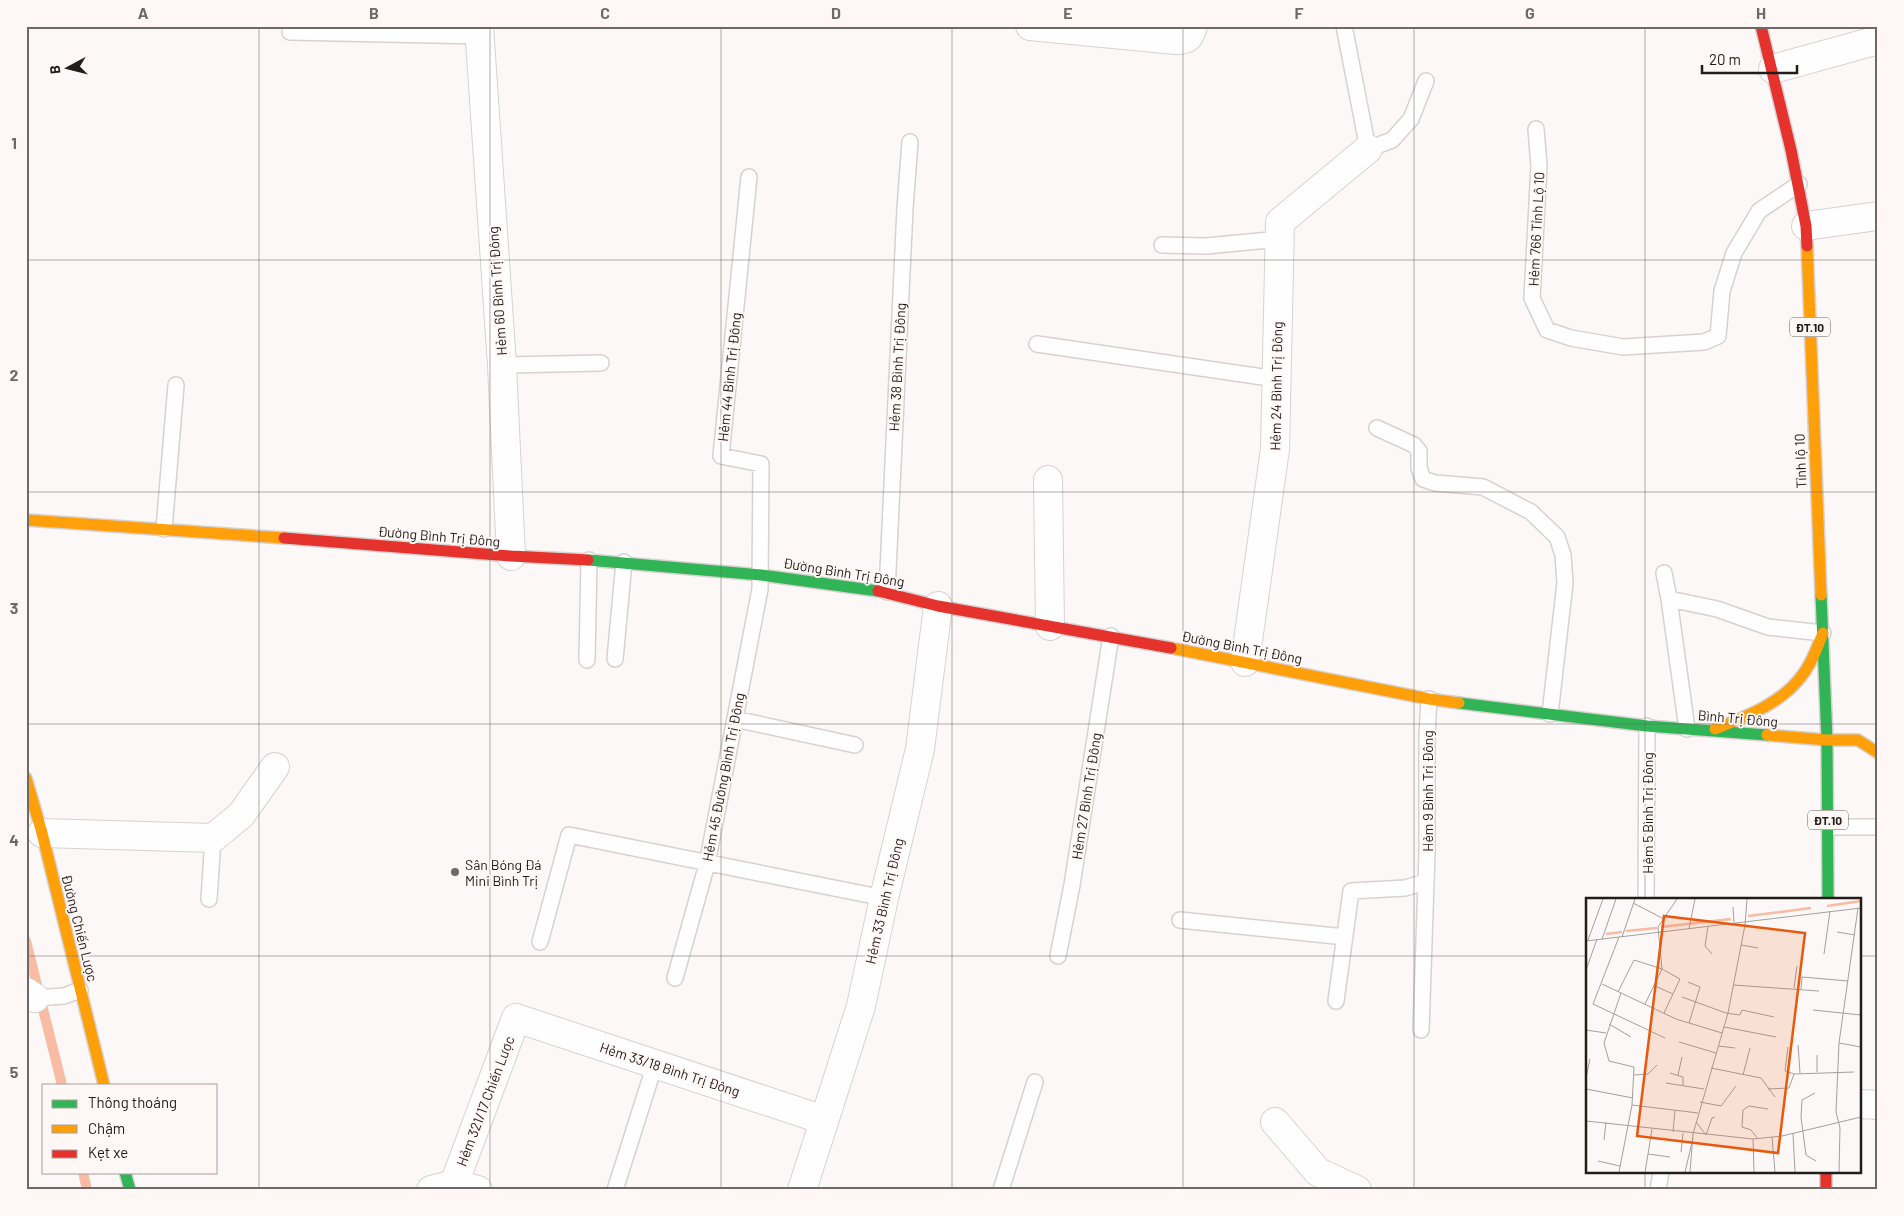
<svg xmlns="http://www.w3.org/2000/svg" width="1904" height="1216" viewBox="0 0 1904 1216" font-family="Barlow,sans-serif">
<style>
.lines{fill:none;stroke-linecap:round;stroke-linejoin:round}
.stream{stroke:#f8bba3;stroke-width:10}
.lane-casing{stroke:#d7d2d0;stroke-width:18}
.street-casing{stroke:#d7d2d0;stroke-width:30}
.fast-casing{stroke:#d7d2d0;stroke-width:14}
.slow-casing{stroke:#d7d2d0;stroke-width:14}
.jam-casing{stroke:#d7d2d0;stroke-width:14}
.lane{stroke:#fffefe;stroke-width:15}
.street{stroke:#fffefe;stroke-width:28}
.fast{stroke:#30b455;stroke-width:11}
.slow{stroke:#ff9f0a;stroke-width:11}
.jam{stroke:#e5322d;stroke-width:11}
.grid{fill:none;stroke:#6e6967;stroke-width:1;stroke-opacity:0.55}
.poi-dot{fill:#6e6967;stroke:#fef7f5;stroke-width:2}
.labels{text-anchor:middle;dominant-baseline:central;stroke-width:4;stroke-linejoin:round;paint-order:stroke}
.shield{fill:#fef7f5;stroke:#645e5c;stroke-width:1}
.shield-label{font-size:12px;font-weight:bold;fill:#221c1a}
.street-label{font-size:14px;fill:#221c1a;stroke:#fef7f5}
.poi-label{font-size:14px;fill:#221c1a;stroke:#fef7f5;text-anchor:start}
.inset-river{fill:none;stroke:#f8bba3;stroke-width:2.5}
.inset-road{fill:none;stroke:#a5a09f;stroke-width:1}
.view{fill:#e8590c;fill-opacity:0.15;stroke:#e8590c;stroke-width:2.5}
.inset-edge{fill:none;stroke:#221c1a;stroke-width:2.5}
.neatline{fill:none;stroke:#6e6967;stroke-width:2}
.grid-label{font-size:16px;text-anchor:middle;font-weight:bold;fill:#6e6967}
</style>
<rect width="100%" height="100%" fill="#fcf8f7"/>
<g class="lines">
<!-- stream -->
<path class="stream" d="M26 941 62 1085
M83 1172 87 1190"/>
<!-- lane casing -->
<g class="lane-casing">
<path id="lane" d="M1344 26 1368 149 1392 140 1411 119 1426 81
M290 32 480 36
M1536 129 1539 166 1532 298 1547 330 1571 338 1623 347 1704 342 1718 336 1722 291 1734 253 1759 211 1799 184
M1162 245 1206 246 1280 239
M1037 344 1276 379
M502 365 601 363
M1377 428 1414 445 1419 451V468L1423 479 1435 483 1483 487 1531 512 1557 537 1563 555 1565 583 1550 714
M164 529 176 385
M1664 573 1669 599 1717 609 1768 627 1823 633
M887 592 905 208 910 142
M1669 599 1687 729
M615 659 624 562
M587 660 589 560
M735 719 855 745
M1828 827H1878
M209 899 213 838
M1646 900 1647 726
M1180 920 1345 937
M540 942 569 835 884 898
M1058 956 1072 885 1111 636
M675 978 707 864 760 589 761 464 721 456 749 177
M35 998 64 996 80 990
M1336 1001 1351 891 1405 888 1425 882
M1421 1030 1427 853V735L1429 699
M615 1190 655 1064
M1001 1190 1035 1082
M1658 1190 1661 1172"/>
</g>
<!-- street casing -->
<g class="street-casing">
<path id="street" d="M479 26 502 365 511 556
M1030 26 1176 40C1187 40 1190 38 1193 26
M1773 69 1878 40
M1806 226 1878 216
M1048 480 1050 626
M1245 662 1275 449 1280 222 1368 149
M42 833 213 838 241 815 275 767
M26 992 35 998
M1860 1104 1878 1105
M1275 1122 1318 1172 1357 1190
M454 1184 516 1018 824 1120
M431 1190 454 1184 478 1190
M802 1190 861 1006 884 898 920 749 938 606"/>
</g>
<!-- fast casing -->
<g class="fast-casing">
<path id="fast" d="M588 560 761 575 878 591
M1821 595 1827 740 1828 900
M1459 703 1647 726 1767 735
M125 1172 130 1190"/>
</g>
<!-- slow casing -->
<g class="slow-casing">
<path id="slow" d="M1807 246 1821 595
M26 520 284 538
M1171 648 1429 699 1459 703
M1715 729C1745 717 1780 704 1800 678 1811 665 1817 648 1823 633
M1767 735 1827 740H1858L1878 753
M26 778 42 833 104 1085"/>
</g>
<!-- jam casing -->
<g class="jam-casing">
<path id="jam" d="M1761 26 1791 150 1806 226 1807 246
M284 538 511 556 588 560
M878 591 938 606 1171 648
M1826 1172V1190"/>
</g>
<!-- lane -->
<use href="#lane" class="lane"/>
<!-- street -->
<use href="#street" class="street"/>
<!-- fast -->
<use href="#fast" class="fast"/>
<!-- slow -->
<use href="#slow" class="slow"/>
<!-- jam -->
<use href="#jam" class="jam"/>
</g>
<!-- grid -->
<path class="grid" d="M259 26V1190M490 26V1190M721 26V1190M952 26V1190M1183 26V1190M1414 26V1190M1645 26V900M26 260H1878M26 492H1878M26 724H1878M26 956H1588M1860 956H1878M1645 1172V1190"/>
<!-- markers -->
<circle class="poi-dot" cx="455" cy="872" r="5"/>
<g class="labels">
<!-- shield labels -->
<g class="shield">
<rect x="1790" y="317.5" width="40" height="19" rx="4"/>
<rect x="1808" y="810.5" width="40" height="19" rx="4"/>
</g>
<g class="shield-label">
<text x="1810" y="327">ĐT.10</text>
<text x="1828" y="820">ĐT.10</text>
</g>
<!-- street labels -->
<g class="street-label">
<text transform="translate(1536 229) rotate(-87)">Hẻm 766 Tỉnh Lộ 10</text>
<text transform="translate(497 291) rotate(-94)">Hẻm 60 Bình Trị Đông</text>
<text transform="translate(897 367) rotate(-87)">Hẻm 38 Bình Trị Đông</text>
<text transform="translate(729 377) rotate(-84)">Hẻm 44 Bình Trị Đông</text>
<text transform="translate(1276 386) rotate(-89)">Hẻm 24 Bình Trị Đông</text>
<text transform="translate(1800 461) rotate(-92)">Tỉnh lộ 10</text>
<text transform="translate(439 536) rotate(5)">Đường Bình Trị Đông</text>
<text transform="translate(844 572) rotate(9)">Đường Bình Trị Đông</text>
<text transform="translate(1242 647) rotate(11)">Đường Bình Trị Đông</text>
<text transform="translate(1738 718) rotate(5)">Bình Trị Đông</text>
<text transform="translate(723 777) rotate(-79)">Hẻm 45 Đường Bình Trị Đông</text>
<text transform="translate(1427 791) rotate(-90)">Hẻm 9 Bình Trị Đông</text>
<text transform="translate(1086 796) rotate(-81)">Hẻm 27 Bình Trị Đông</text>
<text transform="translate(1647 813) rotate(-90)">Hẻm 5 Bình Trị Đông</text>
<text transform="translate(884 901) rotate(-77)">Hẻm 33 Bình Trị Đông</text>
<text transform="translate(80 928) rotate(76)">Đường Chiến Lược</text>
<text transform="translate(670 1069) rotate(18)">Hẻm 33/18 Bình Trị Đông</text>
<text transform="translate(485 1101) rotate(-69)">Hẻm 321/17 Chiến Lược</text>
</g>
<!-- poi labels -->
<g class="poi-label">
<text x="465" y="864">Sân Bóng Đá<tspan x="465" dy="16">Mini Bình Trị</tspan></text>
</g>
</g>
<!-- overview -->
<g transform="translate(1586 898)">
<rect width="275" height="275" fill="#fcf8f7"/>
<path class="inset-river" d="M241 8 275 3M162 18 225 10M75 29 145 21M40 33 71 30M20 36 36 34"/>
<path class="inset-road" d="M47 5 78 21M147 9 148 24M122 28 119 48 126 56M103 31 109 1M251 34 269 37M33 39 7 106 79 140M36 39 49 1M16 41 30 1M2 42 17 1M0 43 275 10M155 47 172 50M238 56 244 13M0 72 11 41M102 84 114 89 103 125M16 86 90 121 136 135M147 87 233 93M69 88 87 96M208 90 211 68M215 91 216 79 262 83M32 94 48 62 76 71 94 81 78 115M96 99 140 115 154 117 156 112 188 119M59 106 76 71 72 29 91 1M227 112 275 117M23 126 45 139M138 129 190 139M0 132 20 135M93 144 130 155M253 145 275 149M212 147 214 175M132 148 149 150M202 149 199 173 208 176 268 174M125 170 175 180 189 199M231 174V157M84 175 97 179V187M48 177 62 176 71 167M92 177 96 159M157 177 164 150M0 180 4 161M80 185 118 191M0 191 47 200M182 191 203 190 208 176M229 195 216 202 215 219 220 257 230 263M114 204 135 208 150 188M46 207 112 215M0 223 167 241 196 238 275 219M110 224 120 237 126 220 129 219M66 231 62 256 84 259M87 234 89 212M207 235 209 274M107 236 142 115 159 27 161 1M186 239 189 274M167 241 168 274M172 241 165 232 156 229 157 212 163 208 182 211M18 242 20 224M95 254 97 235M12 263 34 268M33 274 46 207 48 169 23 163 18 145 35 95M59 274 62 256M99 274 107 240M104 274 107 236M253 274 254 230 250 214 253 145 272 10"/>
<path class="view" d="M78 18 219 35 192 255 51 238Z"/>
<rect width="275" height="275" class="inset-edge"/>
</g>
<!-- border -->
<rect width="1904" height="1216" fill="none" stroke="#fef7f5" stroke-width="55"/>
<!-- legend -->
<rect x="42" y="1084" width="175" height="90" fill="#fef7f5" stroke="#a69f9d"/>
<rect x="52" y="1100" width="25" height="8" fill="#30b455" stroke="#a69f9d"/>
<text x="88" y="1108" font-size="15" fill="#221c1a">Thông thoáng</text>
<rect x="52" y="1125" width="25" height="8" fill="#ff9f0a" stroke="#a69f9d"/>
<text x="88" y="1134" font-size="15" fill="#221c1a">Chậm</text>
<rect x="52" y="1150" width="25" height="8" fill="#e5322d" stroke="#a69f9d"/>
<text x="88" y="1158" font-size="15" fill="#221c1a">Kẹt xe</text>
<!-- north arrow -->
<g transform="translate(68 68) rotate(263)" stroke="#fef7f5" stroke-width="4" paint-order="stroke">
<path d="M0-4L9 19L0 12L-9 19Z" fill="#221c1a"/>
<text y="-8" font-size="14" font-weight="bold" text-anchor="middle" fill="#221c1a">B</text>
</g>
<!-- scale -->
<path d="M1702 65v8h95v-8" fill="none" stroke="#221c1a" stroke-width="2.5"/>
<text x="1709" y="65" font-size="15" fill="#221c1a" stroke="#fef7f5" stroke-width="4" paint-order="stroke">20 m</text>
<rect x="28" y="28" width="1848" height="1160" class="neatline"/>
<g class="grid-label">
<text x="143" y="19">A</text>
<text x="374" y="19">B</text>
<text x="605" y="19">C</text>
<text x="836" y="19">D</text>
<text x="1068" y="19">E</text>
<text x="1299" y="19">F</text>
<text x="1530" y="19">G</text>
<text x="1761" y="19">H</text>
<text x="14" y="149">1</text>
<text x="14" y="381">2</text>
<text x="14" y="614">3</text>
<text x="14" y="846">4</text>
<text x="14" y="1078">5</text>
</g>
</svg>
